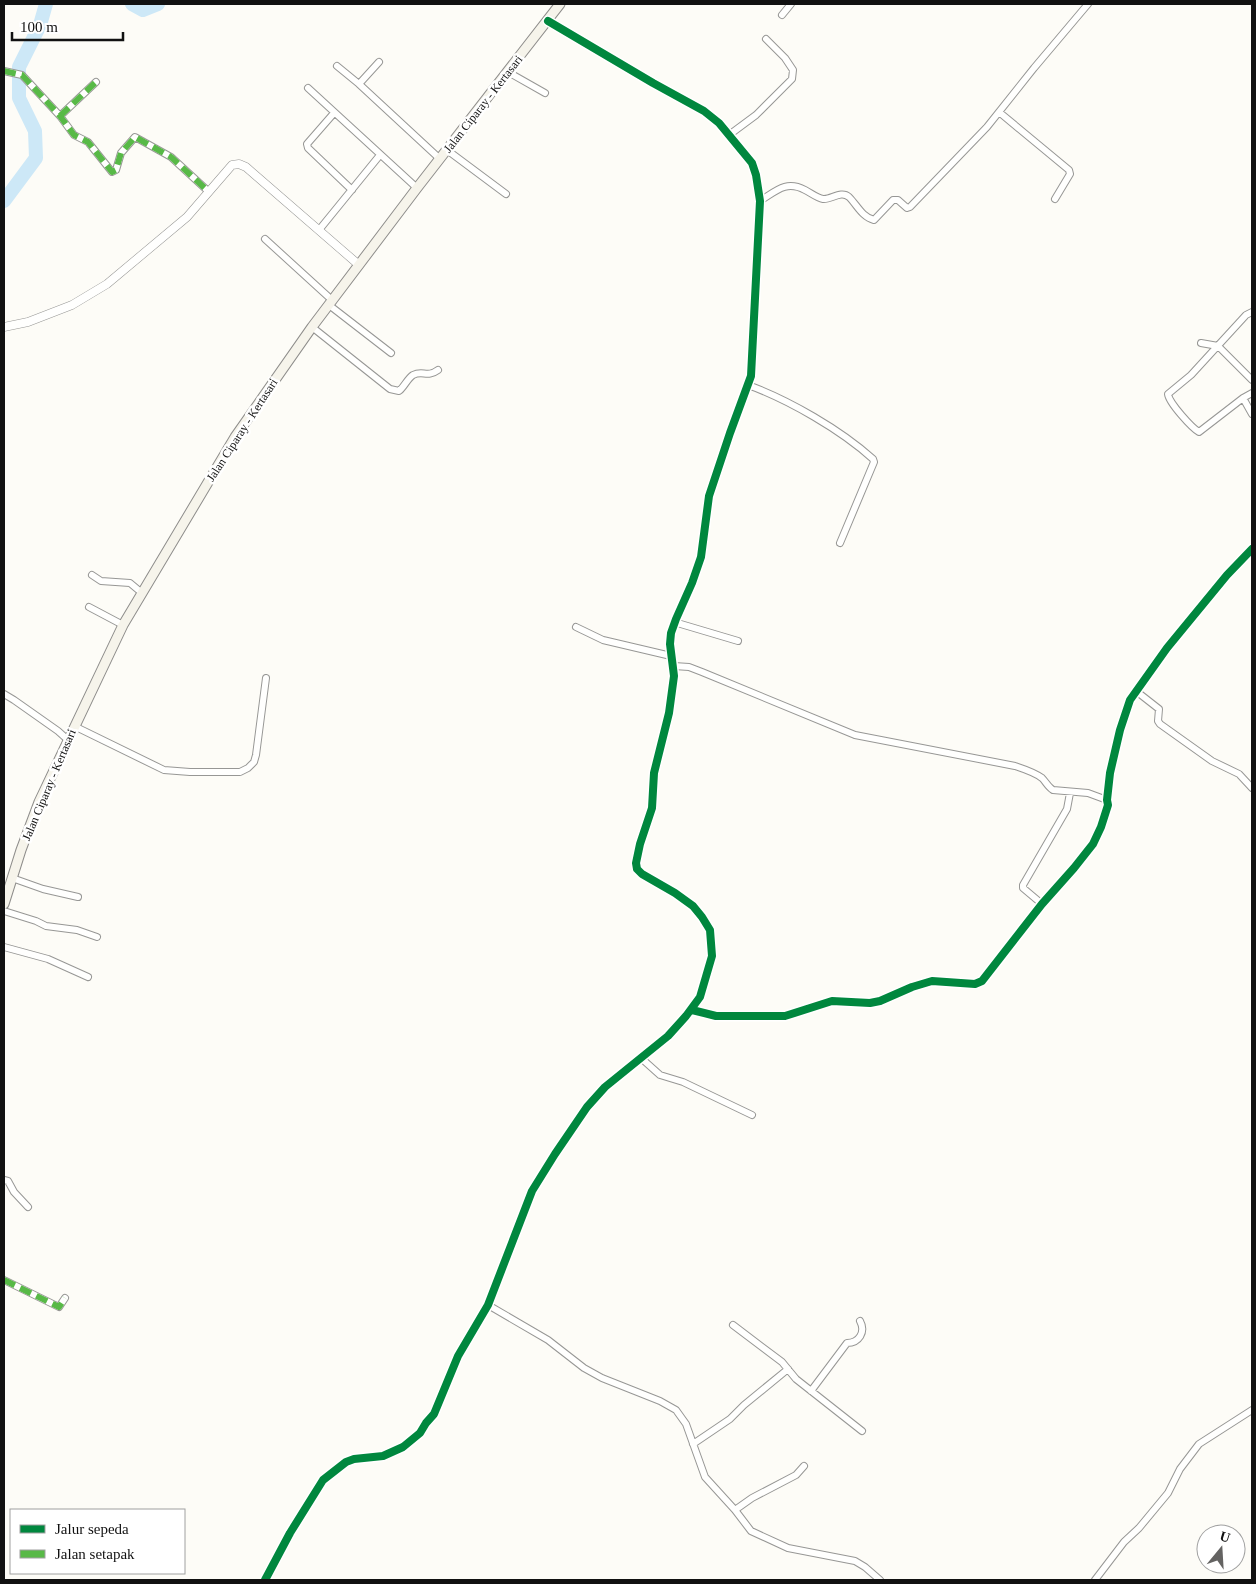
<svg xmlns="http://www.w3.org/2000/svg" width="1256" height="1584" viewBox="0 0 1256 1584" font-family="'Times New Roman',serif">
<style>
.lines{fill:none;stroke-linecap:round;stroke-linejoin:round}
.river{stroke:#cde8f7;stroke-width:14}
.minor-casing{stroke:#979795;stroke-width:8}
.tertiary-casing{stroke:#979795;stroke-width:9}
.secondary-casing{stroke:#8e8d8b;stroke-width:11}
.minor{stroke:#fffffe;stroke-width:6}
.tertiary{stroke:#fffffe;stroke-width:8}
.secondary{stroke:#f6f4eb;stroke-width:9}
.quiet{stroke:#58b947;stroke-width:6;stroke-dasharray:12 6;stroke-linecap:butt}
.cycleway-casing{stroke:#fff;stroke-width:11}
.cycleway{stroke:#00873e;stroke-width:8}
.labels{text-anchor:middle;dominant-baseline:central;stroke-width:5;stroke-linejoin:round;paint-order:stroke}
.street-label{font-size:12px;fill:#111;stroke:#fff}
</style>
<rect width="100%" height="100%" fill="#fdfcf7"/>
<g class="lines">
<!-- river -->
<path class="river" d="M132 4 143 10 158 4
M4 201 36 158 35 131 19 98V67L40 25 46 4"/>
<!-- minor casing -->
<g class="minor-casing">
<path id="minor" d="M782 15 791 4
M337 66 359 84 440 159
M4 71 22 75 60 116 74 135 88 142 112 172 116 170 121 153 135 137 171 157 208 191
M508 72 545 93
M359 84 379 62
M308 88 417 188
M999 112 1069 170 1070 174 1055 199
M334 113 307 144 308 148 352 190
M60 116 96 82
M729 135 756 115 792 79 793 70 785 58 766 39
M447 150 506 194
M760 201C776 191 786 180 805 190 811 193 817 198 823 199 831 200 841 190 849 197 857 205 862 217 874 220L893 200H898L907 208 910 207 987 127 1034 68 1088 4
M319 230 380 155
M265 239 333 301
M329 305 391 353
M312 327 390 389 399 391C404 387 408 378 413 375 423 370 427 378 438 370
M1201 343 1218 346 1252 380
M748 385C789 400 841 430 873 459L874 462 840 543
M1252 393 1243 398 1252 414
M1243 398 1199 432C1192 428 1169 403 1168 394L1191 375 1246 315 1252 312
M92 575 101 581 130 583 142 593
M89 607 123 625
M674 622 738 641
M576 627 603 640 671 656
M674 666 689 667 702 672 855 735 1015 766C1024 769 1034 772 1042 778 1046 782 1048 787 1053 790L1088 793 1107 800
M1136 691 1159 709 1158 721 1160 724 1212 761 1239 774 1252 788
M4 694 14 700 58 731 68 740
M74 726 164 770 190 772H240L248 768 254 762 256 755 266 678
M12 878 43 889 78 897
M1042 904 1023 888V885L1067 809 1070 793
M4 911 36 921 46 926 77 930 97 937
M4 947 48 959 88 977
M692 1010 716 1016H785L832 1001 870 1003 880 1001 912 987 932 981 975 984 982 981 1042 904 1074 868 1093 844 1101 827 1108 805 1107 800 1110 773 1120 730 1130 700 1167 648 1227 575 1252 549
M641 1058 660 1075 683 1082 752 1115
M4 1180 8 1181 14 1192 28 1207
M4 1280 59 1307 65 1298
M488 1305 548 1340 584 1368 602 1378 660 1401 676 1410 686 1424 705 1477 735 1510 751 1531 788 1548 855 1561 865 1567 880 1580
M733 1325 782 1362 796 1379 862 1431
M811 1391 847 1343C859 1343 866 1332 860 1321
M693 1444 730 1419 744 1405 788 1369
M735 1510 752 1498 796 1475 804 1466
M265 1580 290 1533 323 1480 346 1462 354 1459 383 1456 403 1447 420 1433 426 1423 434 1414 458 1356 488 1305 532 1191 555 1154 587 1107 605 1087 668 1036 686 1016 700 997 712 956 710 930 702 917 693 906 675 893 642 874 637 869 636 863 640 844 652 808 654 773 669 713 674 676 670 644 671 633 676 619 692 583 701 557 709 496 730 433 751 376 760 201 756 175 752 163 719 123 704 111 653 83 548 21
M1095 1580 1124 1542 1139 1528 1168 1493 1180 1469 1199 1444 1252 1410"/>
</g>
<!-- tertiary casing -->
<g class="tertiary-casing">
<path id="tertiary" d="M4 327 28 322 72 305 107 284 187 217 232 165 239 164 246 167 359 265"/>
</g>
<!-- secondary casing -->
<g class="secondary-casing">
<path id="secondary" d="M4 904 21 850 39 802 123 625 235 437 312 327 417 188 560 4"/>
</g>
<!-- minor -->
<use href="#minor" class="minor"/>
<!-- tertiary -->
<use href="#tertiary" class="tertiary"/>
<!-- secondary -->
<use href="#secondary" class="secondary"/>
<!-- quiet -->
<path class="quiet" d="M4 71 22 75 60 116 74 135 88 142 112 172 116 170 121 153 135 137 171 157 208 191
M60 116 96 82
M4 1280 59 1307 65 1298"/>
<!-- cycleway casing -->
<g class="cycleway-casing">
<path id="cycleway" d="M692 1010 716 1016H785L832 1001 870 1003 880 1001 912 987 932 981 975 984 982 981 1042 904 1074 868 1093 844 1101 827 1108 805 1107 800 1110 773 1120 730 1130 700 1167 648 1227 575 1252 549
M265 1580 290 1533 323 1480 346 1462 354 1459 383 1456 403 1447 420 1433 426 1423 434 1414 458 1356 488 1305 532 1191 555 1154 587 1107 605 1087 668 1036 686 1016 700 997 712 956 710 930 702 917 693 906 675 893 642 874 637 869 636 863 640 844 652 808 654 773 669 713 674 676 670 644 671 633 676 619 692 583 701 557 709 496 730 433 751 376 760 201 756 175 752 163 719 123 704 111 653 83 548 21"/>
</g>
<!-- cycleway -->
<use href="#cycleway" class="cycleway"/>
</g>
<g class="labels">
<!-- street labels -->
<g class="street-label">
<text transform="translate(483 104) rotate(-52)">Jalan Ciparay - Kertasari</text>
<text transform="translate(242 430) rotate(-57)">Jalan Ciparay - Kertasari</text>
<text transform="translate(49 785) rotate(-67)">Jalan Ciparay - Kertasari</text>
</g>
</g>
<!-- border -->
<rect width="1256" height="1584" fill="none" stroke="#111111" stroke-width="10"/>
<!-- legend -->
<rect x="10" y="1509" width="175" height="65" fill="#ffffff" stroke="#a0a0a0"/>
<rect x="20" y="1525" width="25" height="8" fill="#00873e" stroke="#a0a0a0"/>
<text x="55" y="1534" font-size="15" fill="#111111">Jalur sepeda</text>
<rect x="20" y="1550" width="25" height="8" fill="#58b947" stroke="#a0a0a0"/>
<text x="55" y="1559" font-size="15" fill="#111111">Jalan setapak</text>
<!-- north arrow -->
<g transform="translate(1221 1549) rotate(18)"><circle r="24" fill="#ffffff" stroke="#a0a0a0"/>
<path d="M0-4L9 19L0 12L-9 19Z" fill="#646362"/>
<text y="-8" font-size="14" font-weight="bold" text-anchor="middle" fill="#111111">U</text>
</g>
<!-- scale -->
<path d="M12 32v8h111v-8" fill="none" stroke="#111111" stroke-width="2.5"/>
<text x="20" y="32" font-size="15" fill="#111111" stroke="#ffffff" stroke-width="4" paint-order="stroke">100 m</text>
</svg>
